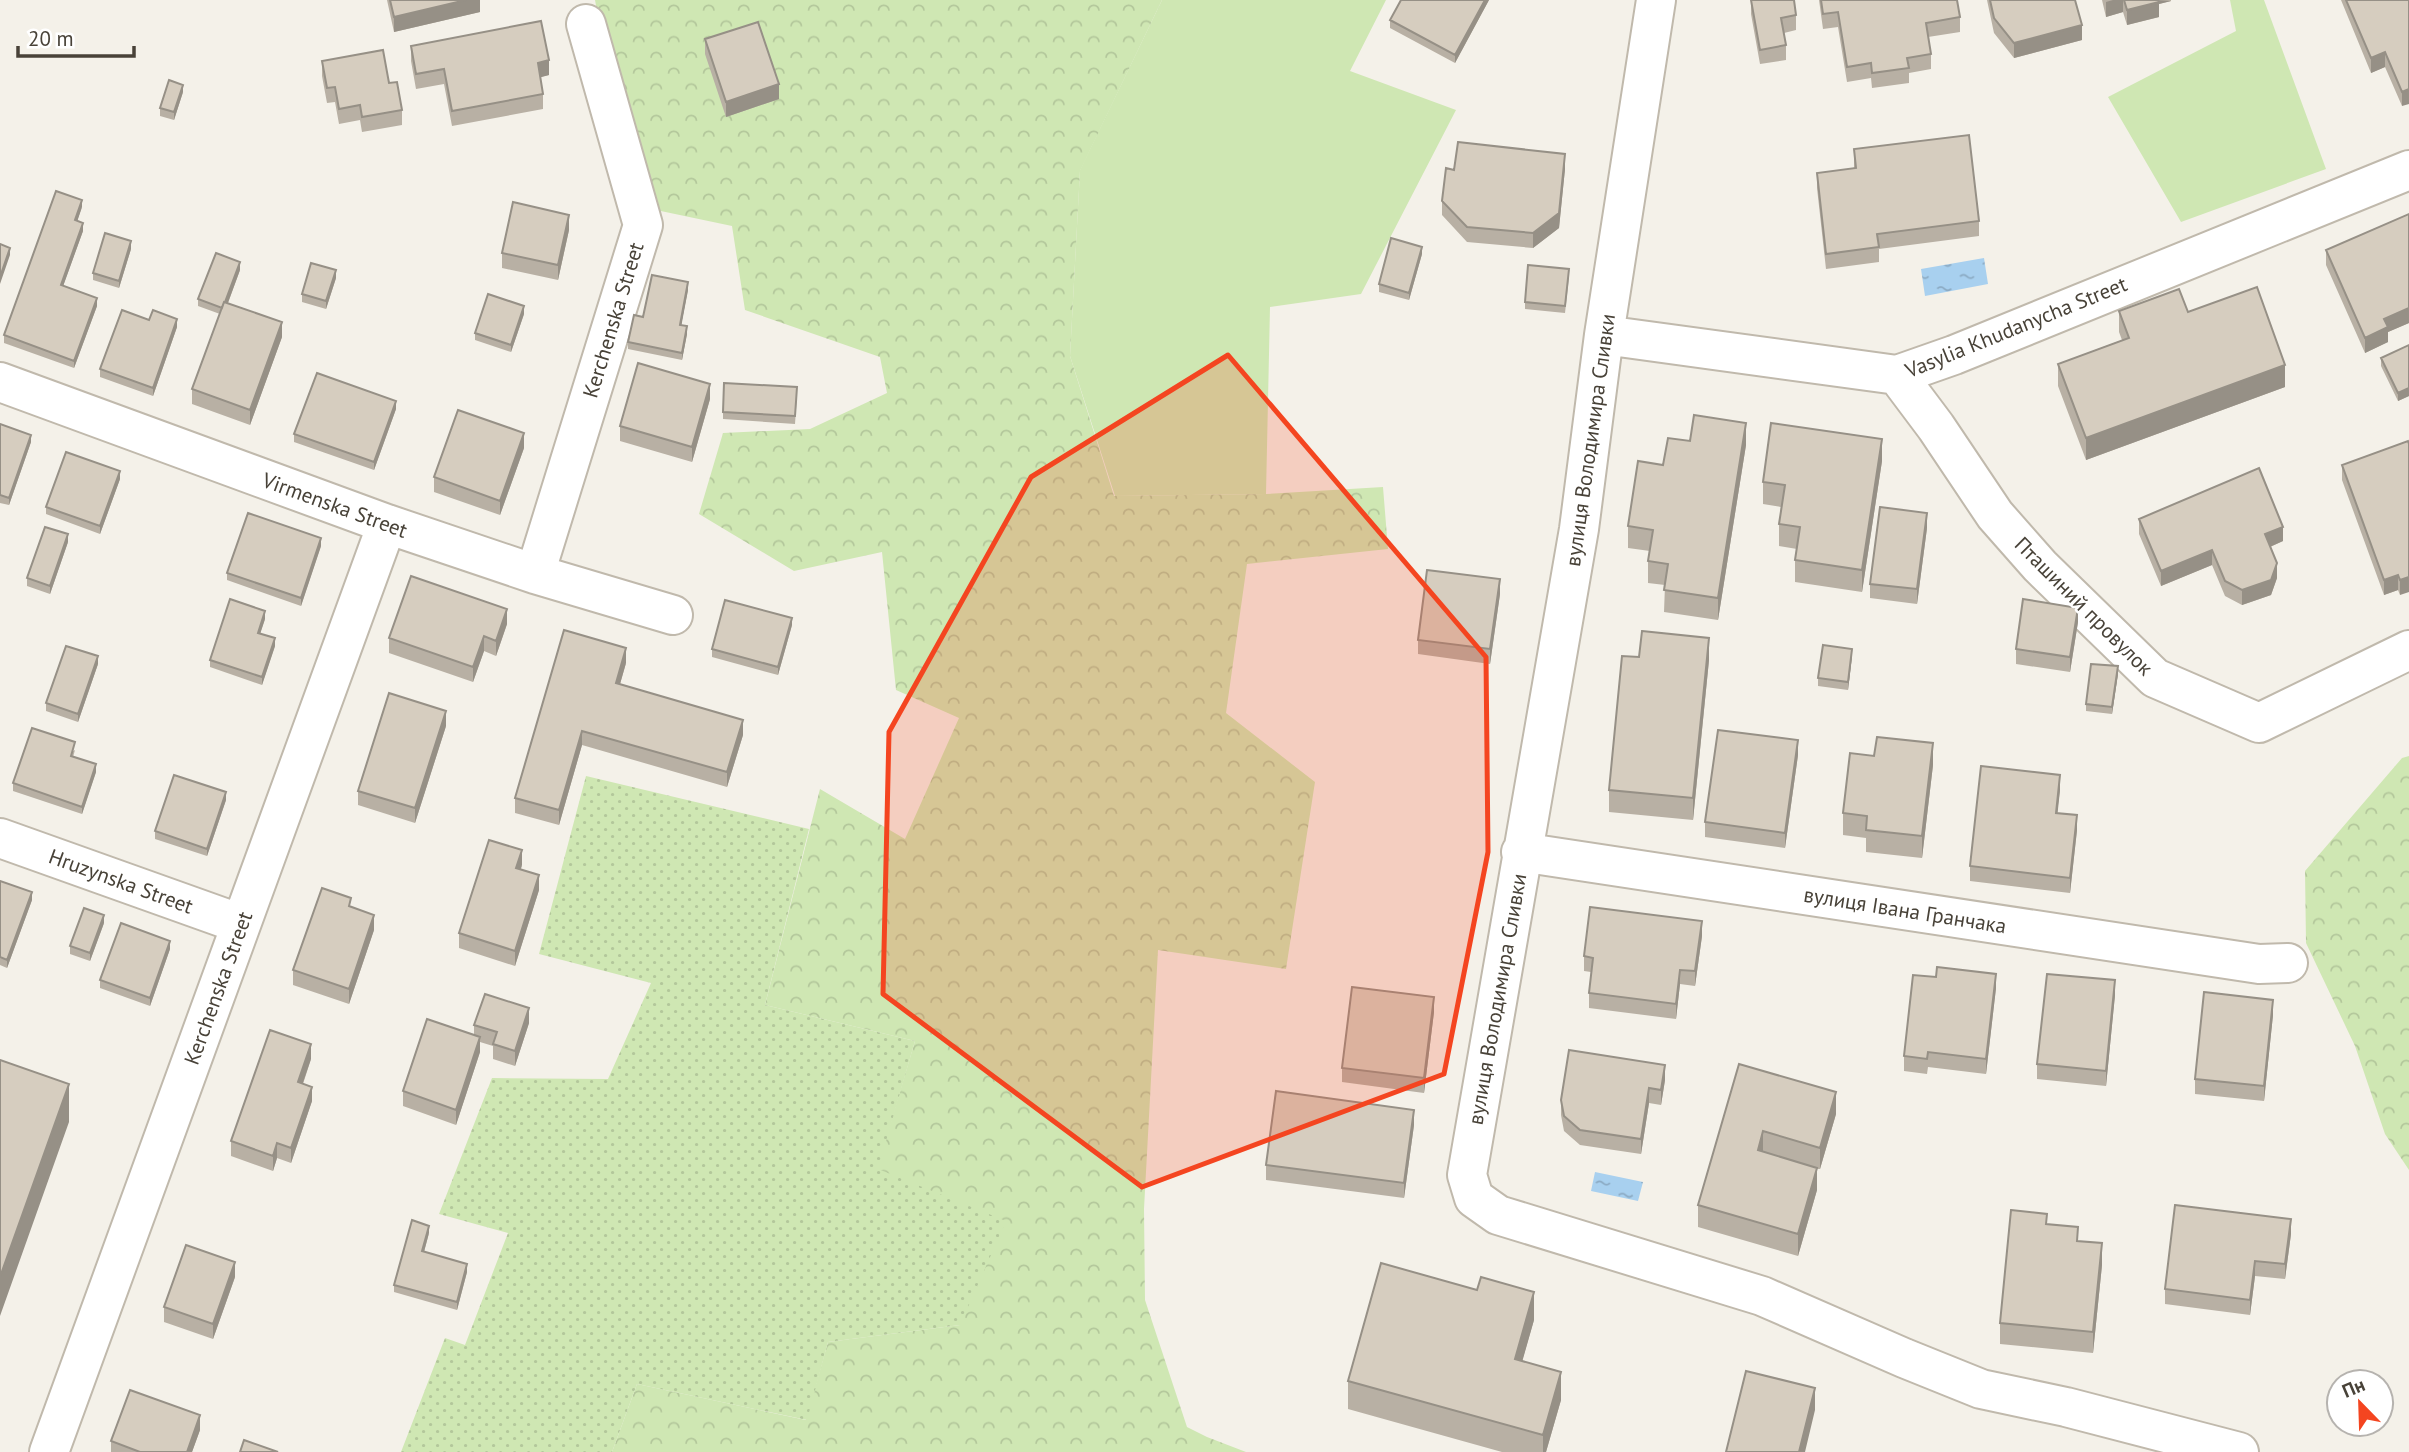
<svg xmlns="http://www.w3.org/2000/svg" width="2409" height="1452" viewBox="0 0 2409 1452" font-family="'PT Sans',sans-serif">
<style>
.grass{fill:#cfe7b3}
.forest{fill:url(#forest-crowns)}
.garden{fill:url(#garden-dots)}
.water{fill:url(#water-ripples)}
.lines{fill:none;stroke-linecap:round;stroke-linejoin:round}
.minor-casing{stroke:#c0b9ac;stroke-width:42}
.minor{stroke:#fff;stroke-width:38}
.wall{fill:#b8b0a4}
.shaded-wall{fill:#969086}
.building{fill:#d6cdbf;stroke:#969086;stroke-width:2}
.marked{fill:#f44520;fill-opacity:0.2;stroke:#f44520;stroke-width:5;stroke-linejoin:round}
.labels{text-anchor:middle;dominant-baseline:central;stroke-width:5;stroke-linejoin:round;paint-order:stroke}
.street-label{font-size:21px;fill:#484238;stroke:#fff}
</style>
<defs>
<pattern id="forest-crowns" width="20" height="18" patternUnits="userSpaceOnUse" patternTransform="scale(1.75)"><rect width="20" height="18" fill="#cfe7b3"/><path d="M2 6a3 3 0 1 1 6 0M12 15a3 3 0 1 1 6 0" fill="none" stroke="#b3c79b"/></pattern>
<pattern id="garden-dots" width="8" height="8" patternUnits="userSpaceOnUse" patternTransform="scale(1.75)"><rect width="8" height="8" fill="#cfe7b3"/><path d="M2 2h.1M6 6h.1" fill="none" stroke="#b3c79b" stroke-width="1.8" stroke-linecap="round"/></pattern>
<pattern id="water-ripples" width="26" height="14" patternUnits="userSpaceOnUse" patternTransform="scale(1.75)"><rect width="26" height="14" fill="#a8d0ef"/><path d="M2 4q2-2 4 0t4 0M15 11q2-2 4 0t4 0" fill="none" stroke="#8baac3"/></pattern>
</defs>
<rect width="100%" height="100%" fill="#f4f1e9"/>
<!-- grass -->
<path class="grass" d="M1162 0H1386L1350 71 1456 110 1361 294 1270 307 1266 494 1115 496 1070 356 1080 170Z
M2230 0H2264L2326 169 2181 222 2108 97 2236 31Z"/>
<!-- forest -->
<path class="forest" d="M595 0H1162L1080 171 1070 356 1114 496 1266 494 1383 487 1388 549 1247 564 1226 713 1315 782 1286 969 1158 950 1144 1209 1145 1300 1187 1427 1207 1437 1246 1452H612L637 1384 806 1420 828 1342 960 1325 877 1169 915 1041 765 1005 820 789 905 839 959 718 896 690 882 552 794 571 699 514 723 433 810 429 887 393 880 357 745 310 732 226 656 210 605 54Z
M2409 756V1170L2385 1134 2355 1046 2306 943 2305 871 2402 758Z"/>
<!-- garden -->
<path class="garden" d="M586 776 809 829 765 1005 915 1041 878 1169 1006 1221 960 1325 828 1342 807 1420 637 1384 612 1452H401L445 1338 465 1345 508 1233 439 1214 492 1078 608 1079 651 983 539 954Z"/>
<!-- water -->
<path class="water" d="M1984 258 1988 284 1925 296 1921 269Z
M1595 1172 1643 1182 1638 1201 1591 1191Z"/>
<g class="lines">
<!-- minor casing -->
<g class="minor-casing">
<path id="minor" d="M1656 0 1604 335 1579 529 1467 1175 1474 1198 1498 1215 1762 1296 1904 1358 1981 1389 2066 1407 2239 1452
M1604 335 1897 375 1954 355 2409 170
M1897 375 1936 427 1995 515 2040 566 2155 678 2259 723 2409 650
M0 382 387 524 535 574 673 615
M535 574 643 225 586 24
M0 838 241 924
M1521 852 2259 964 2288 963
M49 1452 387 524"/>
</g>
<!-- minor -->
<use href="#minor" class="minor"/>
</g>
<!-- wall -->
<path class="wall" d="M387 0H480V12L394 32Z
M1401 0H1489L1455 63 1390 28V20Z
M1751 0 1796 15V30L1784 33 1786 45V60L1760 64 1751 14Z
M1819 0H1957L1960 17V32L1928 37 1931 54V69L1909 73V83L1872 88 1871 78 1847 82 1838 27 1823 29Z
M1987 0H2075L2082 40 2014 58 1994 33Z
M2102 0H2171V1L2159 4V17L2127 25 2123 12 2106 17Z
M2341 0H2409L2402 106 2385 67 2371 73Z
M705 39 779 99 726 117 705 54Z
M411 46 549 75 540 77 543 94V109L452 126 444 84 416 89 411 61Z
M322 61 389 83 402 110V125L362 132 360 120 339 124 335 102 327 103 322 76Z
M183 92 174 120 160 116V108Z
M1854 149 1979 221V236L1879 249V262L1826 269 1817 188V173L1854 169Z
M1565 169 1559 228 1533 248 1467 242 1442 215V201L1454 170Z
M82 207 77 221 83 231 63 286 97 306 74 368 4 343V335Z
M2409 214V323L2388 332V342L2365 353 2326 265V250Z
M569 230 558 280 502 268V253Z
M131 249 119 288 93 280V273Z
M1422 254 1409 300 1379 292V284Z
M240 270 228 303 282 337 250 425 192 404V389L220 314 198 306V299Z
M1569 277 1565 313 1525 309V302Z
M336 278 326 309 302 302V294Z
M688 290 681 325 687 334 682 360 628 349V342L643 317Z
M2119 311 2285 387 2086 460 2058 386V364L2122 340 2119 332Z
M524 314 511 352 475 340V333Z
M149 320 177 327 153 396 100 377V369Z
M2409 345V396L2398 401 2381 366V358Z
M797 395 795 424 723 419V412Z
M710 399 692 462 620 441V426Z
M396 409 374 470 294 442V434Z
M0 424 31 442 9 505 0 503Z
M1690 441 1746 445 1718 620 1664 612 1665 585 1648 583V561L1650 551 1628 548V526L1663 465Z
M2408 441 2400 595 2398 590 2384 595 2342 480V465Z
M524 448 500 515 434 492V477Z
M1882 461 1862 592 1795 582V560L1797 549 1779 546V524L1781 507 1763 504V482Z
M120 479 100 534 46 514V507Z
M2139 519 2283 541 2270 547 2277 578 2271 595 2242 605 2225 596 2212 565 2161 586 2139 534Z
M1927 528 1917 604 1870 598V584Z
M68 542 50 594 27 586V578Z
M321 546 301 606 227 580V573Z
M1500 594 1490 664 1418 654V640Z
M265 619 260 634 275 646 262 685 210 667V660Z
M2078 622 2070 672 2016 664V649Z
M507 624 496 656 484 651 473 682 389 653V638Z
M792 625 778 675 712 657V649Z
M1852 656 1848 690 1818 686V678Z
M1639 657 1709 660 1693 820 1609 812V790Z
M626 663 620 684 743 735 727 787 582 745 559 825 515 813V798Z
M98 664 78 722 46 711V703Z
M2118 674 2112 714 2086 711V704Z
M446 726 415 823 358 805V791Z
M75 750 73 757 96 772 82 814 13 791V783Z
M1798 755 1785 848 1705 837V822Z
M1933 765 1922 858 1866 852V838L1843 835V813Z
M2060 790 2057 813 2077 830 2070 893 1970 881V866Z
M226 800 207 856 155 839V831Z
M522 865 521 869 539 890 515 966 459 948V933Z
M0 881 32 900 7 968 0 965Z
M104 923 90 961 70 954V946Z
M374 930 349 1004 293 985V970Z
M1702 936 1695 986 1680 984 1676 1019 1589 1008V993L1591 972 1584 971V956Z
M170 949 150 1006 100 988V980Z
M1996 988 1986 1074 1928 1067 1927 1074 1904 1071V1056Z
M2115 995 2106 1086 2037 1079V1064Z
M1434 1012 1424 1093 1342 1082V1068Z
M2273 1015 2264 1101 2195 1094V1079Z
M529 1023 515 1066 493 1059V1046L480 1042V1052L456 1125 403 1106V1091L474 1035V1025Z
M311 1059 303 1084 312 1101 291 1163 277 1158 273 1171 231 1156V1141Z
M1739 1064 1836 1114 1820 1169H1817V1190L1798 1256 1698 1227V1205Z
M1665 1080 1661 1105 1649 1103 1641 1154 1580 1145 1564 1131 1561 1115V1100Z
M1414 1125 1404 1198 1266 1180V1165Z
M2047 1224 2078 1241 2102 1265 2093 1353 2000 1344V1323Z
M429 1233 424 1252 467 1272 457 1310 394 1292V1285Z
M2291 1234 2285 1279 2255 1276 2250 1315 2165 1304V1289Z
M235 1277 213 1339 164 1322V1307Z
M1534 1320 1522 1361 1561 1400 1546 1452H1502L1348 1409V1381Z
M200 1430 192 1452H111V1441Z"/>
<!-- shaded-wall -->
<path class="shaded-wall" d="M466 0H480V12L394 32V17Z
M1485 0H1489L1455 63V55Z
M2113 0H2123V12L2106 17V2Z
M2155 0 2171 1 2159 4V17L2127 25V10Z
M2082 25V40L2014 58V43Z
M2385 52V67L2371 73V58Z
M549 60V75L538 78V63Z
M779 84V99L726 117V102Z
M183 85V92L174 120V112Z
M2409 89V104L2402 106V92Z
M1565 154V169L1559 228 1533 248V233Z
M82 200V207L75 228V220Z
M569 215V230L558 280V265Z
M83 223V231L61 292V285Z
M131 241V249L119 288V281Z
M1422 247V254L1409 300V293Z
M10 248V255L0 284V277Z
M240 262V270L223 316V308Z
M336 270V278L326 309V301Z
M688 282V290L680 333V325Z
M97 298V306L74 368V361Z
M524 306V314L511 352V345Z
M2409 308V323L2388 332V342L2365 353V338L2384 319Z
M177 319V327L153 396V388Z
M282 322V337L250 425V410Z
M687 326V334L682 360V353Z
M2285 365V387L2086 460V438Z
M710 384V399L692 462V447Z
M2409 388V396L2398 401V393Z
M396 401V409L374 470V462Z
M1746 423V445L1718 620V598Z
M524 433V448L500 515V501Z
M31 435V442L9 505V498Z
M1882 439V461L1862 592V570Z
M120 471V479L100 534V526Z
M1927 513V528L1917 604V589Z
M2283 527V541L2265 549V534Z
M68 534V542L50 594V586Z
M321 538V546L301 606V598Z
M2212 550V565L2161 586V571Z
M2277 563V578L2271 595 2242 605V590Z
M2398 575V590L2384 595V580Z
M2409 577V592L2400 595V580Z
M1500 579V594L1490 664V649Z
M2078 608V622L2070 672V657Z
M507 609V624L496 656V641Z
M265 611V619L258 640V633Z
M792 618V625L778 675V667Z
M484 636V651L473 682V667Z
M275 638V646L262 685V677Z
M1709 638V660L1693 820V798Z
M626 648V663L616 698V683Z
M1852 649V656L1848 690V682Z
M98 656V664L78 722V714Z
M2118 666V674L2112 714V707Z
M446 711V726L415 823V808Z
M743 720V735L727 787V772Z
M582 731V745L559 825V810Z
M1798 740V755L1785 848V833Z
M1933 743V765L1922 858V836Z
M96 764V772L82 814V807Z
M2060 775V790L2056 828V813Z
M226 792V800L207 856V849Z
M2077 815V830L2070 893V878Z
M522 850V865L516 882V868Z
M539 875V890L515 966V951Z
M32 892V900L7 968V960Z
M104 915V923L90 961V953Z
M374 915V930L349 1004V989Z
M1702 921V936L1695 986V971Z
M170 941V949L150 1006V998Z
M1680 970V984L1676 1019V1004Z
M1996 974V988L1986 1074V1059Z
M2115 980V995L2106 1086V1071Z
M1434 997V1012L1424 1093V1078Z
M2273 1000V1015L2264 1101V1086Z
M529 1008V1023L515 1066V1051Z
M480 1037V1052L456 1125V1110Z
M311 1044V1059L298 1097V1082Z
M1665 1065V1080L1661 1105V1090Z
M69 1084V1122L0 1316V1277Z
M312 1087V1101L291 1163V1148Z
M1649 1088V1103L1641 1154V1139Z
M1836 1092V1114L1820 1169V1148Z
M1414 1110V1125L1404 1198V1183Z
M1763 1131V1153L1758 1150Z
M277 1143V1158L273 1171V1156Z
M1817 1168V1190L1798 1256V1234Z
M2291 1219V1234L2285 1279V1264Z
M429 1226V1233L422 1259V1251Z
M2102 1243V1265L2093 1353V1332Z
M2255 1261V1276L2250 1315V1300Z
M235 1262V1277L213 1339V1324Z
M467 1264V1272L457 1310V1302Z
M1534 1292V1320L1515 1387V1359Z
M1561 1372V1400L1546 1452H1543V1435Z
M1815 1388V1410L1805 1452H1799Z
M200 1415V1430L192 1452H187Z"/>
<!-- building -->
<path class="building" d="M390 0H466L394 17Z
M1401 0H1485L1455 55 1390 20Z
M1751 0H1794L1796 15 1781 18 1786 45 1760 50Z
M1821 0H1957L1960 17 1926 23 1931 54 1907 58 1909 68 1872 73 1871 63 1847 67 1838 12 1823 14Z
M1990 0H2075L2082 25 2014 43 1994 18Z
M2124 0H2158L2159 2 2127 10Z
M2346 0H2409V89L2402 92 2385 52 2371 58Z
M541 21 549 60 538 63 543 94 452 111 444 69 416 74 411 46Z
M758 22 779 84 726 102 705 39Z
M383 50 389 83 397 82 402 110 362 117 360 105 339 109 335 87 327 88 322 61Z
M169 80 183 85 174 112 160 108Z
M1969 135 1979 221 1877 234 1879 247 1826 254 1817 173 1856 168 1854 149Z
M1458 142 1565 154 1559 213 1533 233 1467 227 1442 201 1446 168 1454 170Z
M56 191 82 200 75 220 83 223 61 285 97 298 74 361 4 335Z
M513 202 569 215 558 265 502 253Z
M2409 214V308L2384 319 2388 327 2365 338 2326 250Z
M105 233 131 241 119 281 93 273Z
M1391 238 1422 247 1409 293 1379 284Z
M0 244 10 248 0 277Z
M216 253 240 262 225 302H224L222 308 198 299Z
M311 263 336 270 326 301 302 294Z
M1528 265 1569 269 1565 306 1525 302Z
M652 275 688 282 680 325 687 326 682 353 628 342 634 315 643 317Z
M2257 287 2285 365 2086 438 2058 364 2129 338 2119 311 2179 289 2188 312Z
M488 294 524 306 511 345 475 333Z
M224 302 282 322 250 410 192 389Z
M122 310 149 320 153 310 177 319 153 388 100 369Z
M2409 345V388L2398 393 2381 358Z
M638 363 710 384 692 447 620 426Z
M317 373 396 401 374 462 294 434Z
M724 383 797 387 795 416 723 412Z
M458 410 524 433 500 501 434 477Z
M1694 415 1746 423 1718 598 1664 590 1668 564 1648 561 1653 530 1628 526 1638 461 1663 465 1668 438 1690 441Z
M1771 423 1882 439 1862 570 1795 560 1800 527 1779 524 1785 485 1763 482Z
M0 424 31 435 9 498 0 495Z
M2408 441 2409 444V577L2400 580 2398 575 2384 580 2342 465Z
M66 452 120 471 100 526 46 507Z
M2259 468 2283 527 2265 534 2277 563 2271 580 2242 590 2225 581 2212 550 2161 571 2139 519Z
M1880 507 1927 513 1917 589 1870 584Z
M248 513 321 538 301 598 227 573Z
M45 527 68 534 50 586 27 578Z
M1427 570 1500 579 1490 649 1418 640Z
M411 576 507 609 496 641 484 636 473 667 389 638Z
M230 599 265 611 258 633 275 638 262 677 210 660Z
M2023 599 2078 608 2070 657 2016 649Z
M725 600 792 618 778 667 712 649Z
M564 630 626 648 616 683 743 720 727 772 582 731 559 810 515 798Z
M1642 631 1709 638 1693 798 1609 790 1622 656 1639 657Z
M1823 645 1852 649 1848 682 1818 678Z
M66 646 98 656 78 714 46 703Z
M2091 664 2118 666 2112 707 2086 704Z
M389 693 446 711 415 808 358 791Z
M32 728 75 742 71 756 96 764 82 807 13 783Z
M1718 730 1798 740 1785 833 1705 822Z
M1877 737 1933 743 1922 836 1866 830 1867 816 1843 813 1850 753 1874 756Z
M1981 766 2060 775 2056 813 2077 815 2070 878 1970 866Z
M174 775 226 792 207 849 155 831Z
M489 840 522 850 516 868 539 875 515 951 459 933Z
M0 881 32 892 7 960 0 957Z
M322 888 351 898 349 906 374 915 349 989 293 970Z
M1590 907 1702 921 1695 971 1680 970 1676 1004 1589 993 1593 958 1584 956Z
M84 908 104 915 90 953 70 946Z
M121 923 170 941 150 998 100 980Z
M1937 967 1996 974 1986 1059 1928 1052 1927 1059 1904 1056 1913 975 1936 977Z
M2047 974 2115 980 2106 1071 2037 1064Z
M1352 987 1434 997 1424 1078 1342 1068Z
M2204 992 2273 1000 2264 1086 2195 1079Z
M485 994 529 1008 515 1051 493 1044 497 1032 474 1025Z
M427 1019 480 1037 456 1110 403 1091Z
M270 1030 311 1044 298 1082 312 1087 291 1148 277 1143 273 1156 231 1141Z
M1569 1050 1665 1065 1661 1090 1649 1088 1641 1139 1580 1130 1564 1116 1561 1100Z
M0 1060 69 1084 0 1277Z
M1739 1064 1836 1092 1820 1148 1763 1131 1758 1150 1817 1168 1798 1234 1698 1205Z
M1276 1091 1414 1110 1404 1183 1266 1165Z
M2175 1205 2291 1219 2285 1264 2255 1261 2250 1300 2165 1289Z
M2011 1210 2047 1214 2046 1224 2078 1227 2077 1241 2102 1243 2093 1332 2000 1323Z
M412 1220 429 1226 422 1251 467 1264 457 1302 394 1285Z
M186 1245 235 1262 213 1324 164 1307Z
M1381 1263 1477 1290 1481 1277 1534 1292 1515 1359 1561 1372 1543 1435 1348 1381Z
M1746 1371 1815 1388 1799 1452H1726Z
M130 1390 200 1415 187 1452H140L111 1441Z
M244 1440 278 1452H240Z"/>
<!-- marked area -->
<path class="marked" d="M1228 355 1486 657 1488 852 1444 1074 1142 1187 883 994 889 732 1031 477Z"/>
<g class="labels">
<!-- street labels -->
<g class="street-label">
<text transform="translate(613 320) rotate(-73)">Kerchenska Street</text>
<text transform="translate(2016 327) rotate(-22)">Vasylia Khudanycha Street</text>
<text transform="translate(1590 440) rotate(-82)">вулиця Володимира Сливки</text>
<text transform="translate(335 505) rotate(20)">Virmenska Street</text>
<text transform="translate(2084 606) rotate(45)">Пташиний провулок</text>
<text transform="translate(121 881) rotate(20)">Hruzynska Street</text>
<text transform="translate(1905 910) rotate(9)">вулиця Івана Гранчака</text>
<text transform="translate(218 988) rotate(-70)">Kerchenska Street</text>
<text transform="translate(1497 999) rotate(-80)">вулиця Володимира Сливки</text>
</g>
</g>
<!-- north arrow -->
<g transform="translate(2360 1403) rotate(337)"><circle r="33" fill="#ffffff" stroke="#b6b3af" stroke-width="2"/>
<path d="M0-5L12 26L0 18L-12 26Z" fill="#f44520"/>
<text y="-10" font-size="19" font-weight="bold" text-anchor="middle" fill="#484238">Пн</text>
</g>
<!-- scale -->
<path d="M18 46v10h116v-10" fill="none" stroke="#484238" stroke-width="3.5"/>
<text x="28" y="46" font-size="21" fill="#484238" stroke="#ffffff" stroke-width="5" paint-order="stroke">20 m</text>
</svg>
